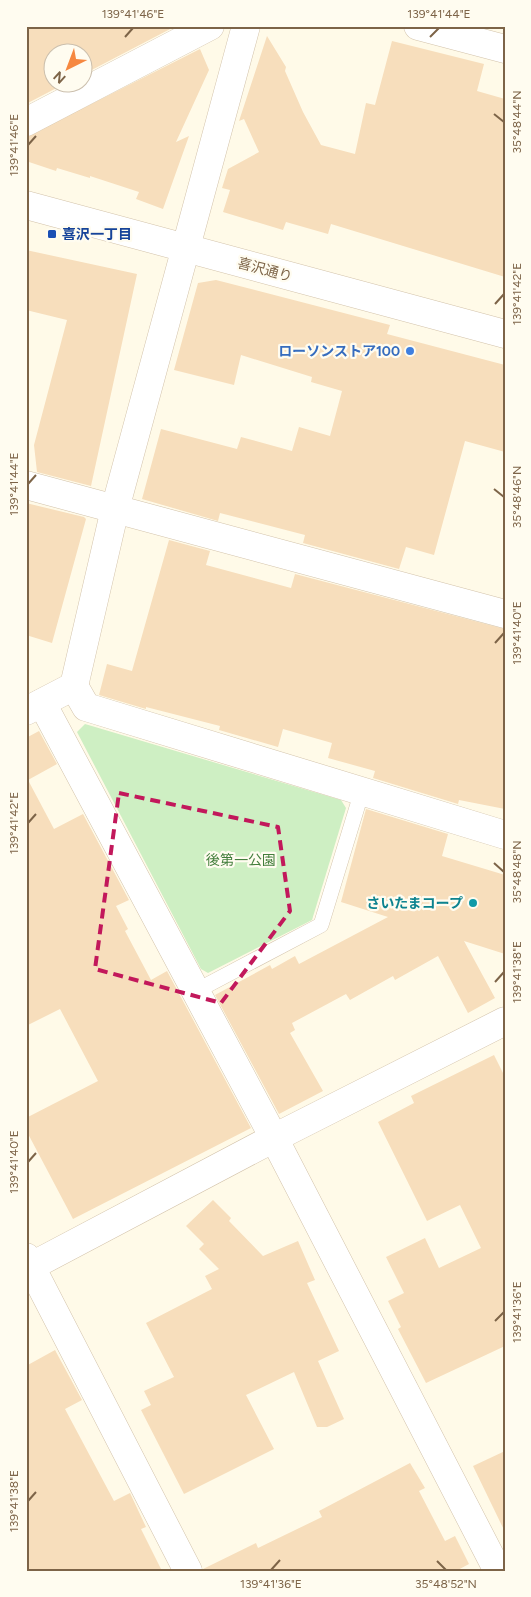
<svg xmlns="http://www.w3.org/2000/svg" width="531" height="1597" viewBox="0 0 531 1597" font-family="Figtree,'Noto Sans JP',sans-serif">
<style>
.green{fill:#ceefc3}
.building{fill:#f7debc}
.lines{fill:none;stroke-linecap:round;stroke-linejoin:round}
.service-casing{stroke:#d3c3ab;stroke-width:16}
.minor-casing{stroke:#d3c3ab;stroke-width:29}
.tertiary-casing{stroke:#d3c3ab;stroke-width:29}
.service{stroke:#fff;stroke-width:15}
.minor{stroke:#fff;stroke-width:28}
.tertiary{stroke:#fff;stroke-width:28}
.marked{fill:none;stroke:#c2185b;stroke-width:4;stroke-dasharray:10 6;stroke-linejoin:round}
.ticks{fill:none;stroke:#7d6448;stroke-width:2}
.transit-dot{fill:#1a4fb4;stroke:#fffcf0;stroke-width:2}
.shop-dot{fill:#3f7fe0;stroke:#fffcf0;stroke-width:2}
.culture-dot{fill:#0f9aa8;stroke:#fffcf0;stroke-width:2}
.labels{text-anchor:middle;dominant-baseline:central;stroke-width:4.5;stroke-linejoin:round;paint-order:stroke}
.transit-label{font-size:14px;font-weight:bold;fill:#164399;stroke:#fffcf0;text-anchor:start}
.street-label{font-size:14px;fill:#7d6448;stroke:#fffcf0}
.shop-label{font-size:14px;font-weight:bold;fill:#366cbe;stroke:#fffcf0;text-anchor:end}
.park-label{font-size:14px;fill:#437e3c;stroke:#fffcf0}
.culture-label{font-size:14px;font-weight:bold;fill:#0d838f;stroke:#fffcf0;text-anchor:end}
.neatline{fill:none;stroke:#7d6448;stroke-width:2}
.ticks-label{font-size:12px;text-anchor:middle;fill:#7d6448}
</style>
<rect width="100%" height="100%" fill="#fffae8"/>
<!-- green -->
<path class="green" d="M85 724 341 800 346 808 312 920 208 973 201 969 77 732Z"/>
<!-- building -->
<path class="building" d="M26 26H176L82 75V52H52V82H68L26 104Z
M267 36 286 67 285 71 303 112 321 145 355 154 366 103 375 105 392 41 484 64 477 91 505 99V277L331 224 328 234 286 222 283 230 223 212 230 190 222 188 228 169 259 152 244 119 239 121Z
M200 49 209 70 176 142 189 136 163 209 136 199 139 192 90 176V178L57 168 56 171 26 161V137Z
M26 250 137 274 91 486 37 472 34 445 67 320 26 310Z
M216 280 390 325 387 334 505 365V452L465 441 434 555 406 547 399 569 303 543 305 535 220 513 218 521 142 499 161 429 237 449 241 437 292 451 299 427 330 436 342 391 311 382 312 377 241 355 234 385 174 370 198 283Z
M26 503 84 517 86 519 52 643 26 635Z
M169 540 210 551 206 565 291 588 295 574 505 629V809L459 800 458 804 373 778 375 771 328 758 332 743 283 729 278 747 219 730 220 726 146 707V709L99 695 107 664 132 671Z
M39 731 57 764 28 780 54 829 83 814 129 900 116 906 128 929 125 931 151 980 167 971 251 1128 73 1219 26 1130V1118L98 1081 60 1009 26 1026V738Z
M366 809 448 834 442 856 505 875V954L464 941 495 998 468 1013 438 956 395 980 393 976 350 1000 346 994 292 1023 295 1030 290 1033 323 1091 279 1114 215 995 270 965 272 969 295 956 299 964 388 917 341 902Z
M494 1055 505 1077V1346L426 1383 398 1329 401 1327 388 1301 404 1293 386 1257 425 1238 439 1268 481 1248 460 1205 427 1221 378 1122 414 1103 411 1096Z
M213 1200 231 1218 229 1221 263 1256 298 1241 315 1280 307 1283 339 1351 318 1361 344 1419 327 1427H317L294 1372 246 1395 274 1449 184 1494 141 1410 151 1405 144 1391 174 1377 146 1323 212 1289 205 1276 219 1269 199 1249 204 1244 186 1226Z
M55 1350 82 1400 65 1409 114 1501 130 1493 146 1527 141 1529 162 1571H26V1366Z
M505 1451V1532L473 1466Z
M410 1463 425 1488 419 1491 445 1541 455 1536 469 1564 456 1571H203V1569L256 1543 258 1548 322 1517 319 1511Z"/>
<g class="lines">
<!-- service casing -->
<g class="service-casing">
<path id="service" d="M196 991 321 925 362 791"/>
</g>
<!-- minor casing -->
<g class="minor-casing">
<path id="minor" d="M418 26 505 49
M26 122 210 26
M26 485 505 614
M74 686 86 707 505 835
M42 703 274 1138 498 1571
M26 1257 188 1571
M26 1269 274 1138 505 1021"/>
</g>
<!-- tertiary casing -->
<g class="tertiary-casing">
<path id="tertiary" d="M26 205 505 334
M26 711 74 686 115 509 246 26"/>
</g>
<!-- service -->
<use href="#service" class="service"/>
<!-- minor -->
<use href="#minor" class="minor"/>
<!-- tertiary -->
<use href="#tertiary" class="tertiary"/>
</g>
<!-- marked area -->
<path class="marked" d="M119 793 278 827 290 911 221 1003 95 969Z"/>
<!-- ticks -->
<path class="ticks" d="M125 37 133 28M430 37 439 28M494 114 504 122M28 145 36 136M495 304 504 294M28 484 36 475M494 489 504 497M495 643 504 633M28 823 36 814M494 863 504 872M495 982 504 972M28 1162 36 1153M495 1321 504 1312M28 1501 36 1492M437 1561 446 1570M271 1570 280 1560"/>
<!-- markers -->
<rect class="transit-dot" x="47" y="229" width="10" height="10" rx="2.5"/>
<circle class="shop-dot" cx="410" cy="351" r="5"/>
<circle class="culture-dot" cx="473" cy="903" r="5"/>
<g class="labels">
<!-- transit labels -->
<g class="transit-label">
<text x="62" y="234">喜沢一丁目</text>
</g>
<!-- street labels -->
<g class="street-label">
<text transform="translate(265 270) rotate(15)">喜沢通り</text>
</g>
<!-- shop labels -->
<g class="shop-label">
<text x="400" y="351">ローソンストア100</text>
</g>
<!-- park labels -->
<g class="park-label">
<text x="241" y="860">後第一公園</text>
</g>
<!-- culture labels -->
<g class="culture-label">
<text x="463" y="903">さいたまコープ</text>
</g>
</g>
<!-- border -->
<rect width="531" height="1597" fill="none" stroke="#fffcf0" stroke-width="55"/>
<!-- north arrow -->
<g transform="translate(68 68) rotate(222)"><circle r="24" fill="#fffcf0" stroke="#cbbfad"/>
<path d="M0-4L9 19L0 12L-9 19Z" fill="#f68840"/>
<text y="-8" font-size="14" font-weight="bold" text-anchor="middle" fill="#7d6448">N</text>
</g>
<rect x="28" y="28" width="476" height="1542" class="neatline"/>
<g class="ticks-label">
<text x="133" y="18">139°41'46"E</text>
<text x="439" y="18">139°41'44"E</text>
<text transform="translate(517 122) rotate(-90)" y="4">35°48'44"N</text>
<text transform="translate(14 145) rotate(-90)" y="4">139°41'46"E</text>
<text transform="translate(517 294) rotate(-90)" y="4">139°41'42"E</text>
<text transform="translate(14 484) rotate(-90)" y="4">139°41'44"E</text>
<text transform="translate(517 497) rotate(-90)" y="4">35°48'46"N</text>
<text transform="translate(517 633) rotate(-90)" y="4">139°41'40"E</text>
<text transform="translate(14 823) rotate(-90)" y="4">139°41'42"E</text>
<text transform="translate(517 872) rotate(-90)" y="4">35°48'48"N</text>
<text transform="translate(517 972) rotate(-90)" y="4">139°41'38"E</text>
<text transform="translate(14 1162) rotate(-90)" y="4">139°41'40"E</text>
<text transform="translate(517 1312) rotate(-90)" y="4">139°41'36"E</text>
<text transform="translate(14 1501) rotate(-90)" y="4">139°41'38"E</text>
<text x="271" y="1588">139°41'36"E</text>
<text x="446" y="1588">35°48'52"N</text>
</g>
</svg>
